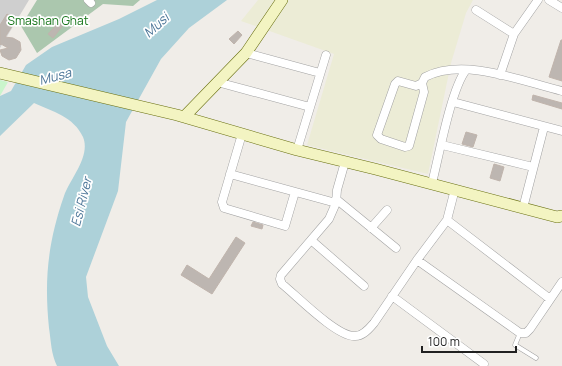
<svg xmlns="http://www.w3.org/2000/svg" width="562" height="366" viewBox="0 0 562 366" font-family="Manrope,sans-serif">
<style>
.religious{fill:#cfcfcf}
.farmland{fill:#ececd6}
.cemetery{fill:#abc7ae}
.park{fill:#caf5cc}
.water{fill:#add1d9}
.building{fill:#bdb6b1;stroke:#c0b4ac}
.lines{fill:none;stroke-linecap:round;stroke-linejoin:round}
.lane-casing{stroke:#a2a2a2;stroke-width:5}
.street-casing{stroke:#a2a2a2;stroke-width:9}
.secondary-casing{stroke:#686f10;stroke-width:12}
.lane{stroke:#fff;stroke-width:4}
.street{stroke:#fff;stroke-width:8}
.secondary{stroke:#f3f4c2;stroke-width:11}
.labels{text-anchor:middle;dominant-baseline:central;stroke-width:3.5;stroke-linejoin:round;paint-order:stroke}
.park-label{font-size:12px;fill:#17761b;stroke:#fff}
.water-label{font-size:13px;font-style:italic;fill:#4e7799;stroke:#fff}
</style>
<rect width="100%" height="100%" fill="#f0ede8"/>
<!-- religious -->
<path class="religious" d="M0 0H29L0 48Z"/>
<!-- farmland -->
<path class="farmland" d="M258 0H473L466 13 451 63 428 174 307 145 334 54 241 21Z"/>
<!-- cemetery -->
<path class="cemetery" d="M37 0H140L133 6 103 4 37 53 21 26Z"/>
<!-- park -->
<path class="park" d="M0 80 8 82 0 96Z"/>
<!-- water -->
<path class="water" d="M157 0H227L189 28 161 59 126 122 118 191 86 277 88 297 107 346 119 366H57C51 354 51 341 49 328 44 279 48 242 64 196 70 179 91 156 83 137 74 117 52 111 34 103L0 136V96L11 91 26 65 52 47 119 19Z"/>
<!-- building -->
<path class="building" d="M7 14 16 20 5 37 13 38 20 42 21 50 16 58 9 60 2 56 0 50 8 48 1 44 0 45V25Z
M60 21 64 24 53 38 48 34Z
M238 31 242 35 234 44 229 39Z
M561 40H562V81L549 77Z
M533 95 562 103V109L532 100Z
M466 132 477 135 473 147 462 144Z
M494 164 504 167 500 181 490 178Z
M253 222 263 225 262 229 251 226Z
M236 237 245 243 212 294 181 275 187 265 209 279Z"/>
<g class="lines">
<!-- lane casing -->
<g class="lane-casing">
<path id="lane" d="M520 333 515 345 536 358"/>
</g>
<!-- street casing -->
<g class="street-casing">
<path id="street" d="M88 0 91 3
M549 0 562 8
M476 10 514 34
M246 53 320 73
M500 75 514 34 538 0
M217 82 310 107
M422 83 424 92 409 146 405 147 381 139 377 135 395 84 398 81 416 86 422 83 425 77C464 57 521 81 562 91
M453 102 562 131
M242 134 222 202 224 208 285 226 295 192
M442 145 533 167
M297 150 326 55
M345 162 337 190 336 203 329 219 281 275 280 279 282 284C297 296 336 336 354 336 362 337 369 329 374 323L417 260 447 220 455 189
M230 174 336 203
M432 183C439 156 451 89 466 70
M336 199 396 248
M523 208 544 127
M447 220 550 299
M371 228 387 210
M311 240 364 286
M417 260 520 333H526L530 329 562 282
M392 296 484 364"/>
</g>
<!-- secondary casing -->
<g class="secondary-casing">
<path id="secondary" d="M0 73 177 115 297 150 375 169 557 217 562 216
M184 117 246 53 282 0"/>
</g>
<!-- lane -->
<use href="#lane" class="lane"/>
<!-- street -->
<use href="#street" class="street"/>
<!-- secondary -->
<use href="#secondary" class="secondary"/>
</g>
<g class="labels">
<!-- park labels -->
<g class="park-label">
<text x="48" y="20">Smashan Ghat</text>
</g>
<!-- water labels -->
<g class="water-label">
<text transform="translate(156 25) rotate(-42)">Musi</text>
<text transform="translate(55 76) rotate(-15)">Musa</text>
<text transform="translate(81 202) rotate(-76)">Esi River</text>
</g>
</g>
<!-- scale -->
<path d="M422 346v6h94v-6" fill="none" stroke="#212121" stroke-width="2"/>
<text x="428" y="346" font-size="12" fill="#212121" stroke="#ffffff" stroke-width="3" paint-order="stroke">100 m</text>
</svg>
